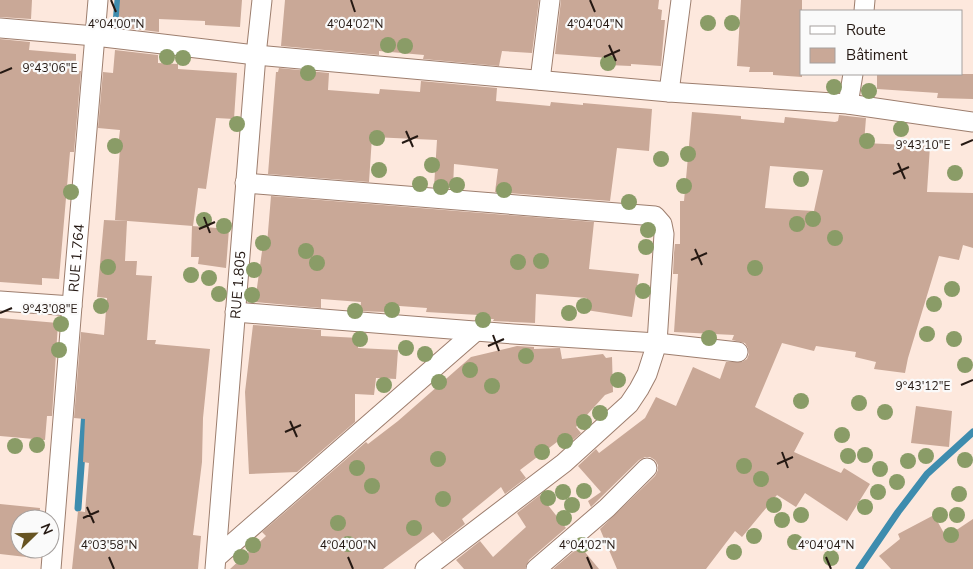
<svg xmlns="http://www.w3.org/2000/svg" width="973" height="569" viewBox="0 0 973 569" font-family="'Nunito Sans',sans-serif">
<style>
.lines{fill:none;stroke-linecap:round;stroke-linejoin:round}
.stream{stroke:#3e8cae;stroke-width:7}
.building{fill:#c9a897;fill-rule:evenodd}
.street-casing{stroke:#9d7e6e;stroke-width:21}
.street{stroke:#fff;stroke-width:19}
.tree{fill:#8a9c67}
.ticks{fill:none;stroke:#251913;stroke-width:2}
.labels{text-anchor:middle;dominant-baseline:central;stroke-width:4.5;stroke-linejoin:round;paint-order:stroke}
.street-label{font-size:14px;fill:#251913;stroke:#fafafa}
.ticks-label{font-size:12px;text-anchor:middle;fill:#251913;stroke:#fafafa;stroke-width:4.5;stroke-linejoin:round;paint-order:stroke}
</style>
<rect width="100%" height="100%" fill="#fde8dd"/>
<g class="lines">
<!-- stream -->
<path class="stream" d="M116 24 118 0
M78 508 85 411
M859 569 898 512 927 474 973 432"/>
</g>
<!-- building -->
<path class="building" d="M0 0H32L31 19 0 17Z
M120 0H242L240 27 205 25V21L159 19V32L118 27Z
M285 0H539L532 53 502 51 499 66 423 59 424 55 379 51V55L281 46Z
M561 0H659L658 9 662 10 661 20H665L661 66 631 64V66L608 65 609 58 555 54Z
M741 0H802V77L773 75V72H749L750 67 737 66Z
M0 39 30 42 29 50 76 54V71H81L74 152H70L59 279 42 278V285L0 282Z
M115 50 158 55V63L178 64V69L237 73 234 119 216 118 206 189 198 188 193 226 115 220 120 147H118L120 130 98 128 103 72 113 73Z
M279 68 329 73 328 90 379 94 380 89 420 92 421 81 497 88 496 101 550 106 551 102 583 105V103L652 109 649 151 617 148 610 201 495 192 498 169 454 164 453 188 434 187 437 140 372 137 369 182 268 174 276 72H278Z
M877 74H973V99L937 98 938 93 877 89Z
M692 112 741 116V119L784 123 785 117 835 122 838 121 839 115 856 117 866 118 864 143 930 146 927 192 973 193V248L963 245 959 260 939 256 908 358 905 373 874 369 876 362 855 357 856 352 816 346 814 351 782 343 755 407 804 433 794 452 841 473 844 468 870 484 847 521 805 493 796 507 777 495 742 537 735 531 706 569H617L600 529 655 476 658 470V465L655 460 650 457H645L639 460 591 507 588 501 601 492 578 466 596 449 599 453 645 418 656 397 676 406 693 367 720 379 726 362H742L747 359 749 354 748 348 745 343 732 340 734 335 674 332 678 274H673L674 253 675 244H680V201H684ZM770 166 823 170 814 211 765 208Z
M271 196 594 222 589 269 639 274 632 317 586 310 587 298 536 294 535 323 493 321 494 319H480L479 315 426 312 427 308 386 305 385 312 360 311 361 302 321 299V308L255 302 263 244H267Z
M104 220 127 221 125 261H137L136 275 152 276 147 340H156L155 344 210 349 203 418 202 462 193 535 201 536 198 569H72L78 511 85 512 89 463 83 462 85 419 74 418 81 332 104 335 107 298 97 297Z
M192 226 229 229 226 268 198 264 199 257H191Z
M0 318 58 323 52 416H47L45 440 0 436Z
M253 325 321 330V336L359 338 358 348 398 350 396 379 376 378 374 395 355 394V422L297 472 249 474 245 392Z
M517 346 534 347V349L560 348 562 359 603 354 606 358 612 357 613 392 605 395 576 427 581 433 563 449 557 442 520 470 526 478 505 494 501 487 462 519 465 524 442 542 433 532 383 569H230L266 536 262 532 366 442 368 444 398 421 471 357Z
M916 406 952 411 949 447 911 443Z
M540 495 566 528 529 560 525 569H464L456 560 480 541 493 557 526 527 517 513Z
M0 504 40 508 39 519H20V549H35V558L0 554Z
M934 515 946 537 973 519V569H891L879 556 900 539 898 534Z
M580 546 599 569H553Z"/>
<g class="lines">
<!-- street casing -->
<g class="street-casing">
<g id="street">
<path d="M864 11 865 0"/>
<path d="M0 28 95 36 256 55 669 92 848 104 973 122"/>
<path d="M540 80 550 0"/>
<path d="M669 92 681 0"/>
<path d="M848 104 853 74"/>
<path d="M245 183 655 216 662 224 664 234 657 343 647 374 639 389 629 404 564 463 425 569"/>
<path d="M0 301 72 306"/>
<path d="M235 312 513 334 657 343 738 352"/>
<path d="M217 557 476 331"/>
<path id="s1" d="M51 569 72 306 98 0"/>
<path id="s2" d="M215 569 256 55 262 0"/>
<path d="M536 569 607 508 647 468"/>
</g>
</g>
<!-- street -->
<use href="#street" class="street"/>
</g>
<!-- trees -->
<g class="tree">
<circle cx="708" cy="23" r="8"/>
<circle cx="732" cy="23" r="8"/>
<circle cx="388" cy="45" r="8"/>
<circle cx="405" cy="46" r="8"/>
<circle cx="167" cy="57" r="8"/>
<circle cx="183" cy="58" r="8"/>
<circle cx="608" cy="63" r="8"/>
<circle cx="308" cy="73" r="8"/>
<circle cx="834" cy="87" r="8"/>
<circle cx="869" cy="91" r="8"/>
<circle cx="237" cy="124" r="8"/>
<circle cx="901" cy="129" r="8"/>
<circle cx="377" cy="138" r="8"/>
<circle cx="867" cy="141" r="8"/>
<circle cx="115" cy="146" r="8"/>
<circle cx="688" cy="154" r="8"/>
<circle cx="661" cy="159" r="8"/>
<circle cx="432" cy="165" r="8"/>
<circle cx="379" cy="170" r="8"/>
<circle cx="955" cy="173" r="8"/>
<circle cx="801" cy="179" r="8"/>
<circle cx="420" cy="184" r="8"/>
<circle cx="457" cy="185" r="8"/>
<circle cx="684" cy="186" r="8"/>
<circle cx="441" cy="187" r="8"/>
<circle cx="504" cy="190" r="8"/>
<circle cx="71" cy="192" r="8"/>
<circle cx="629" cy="202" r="8"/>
<circle cx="813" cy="219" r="8"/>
<circle cx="204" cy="220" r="8"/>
<circle cx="797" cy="224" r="8"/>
<circle cx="224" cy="226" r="8"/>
<circle cx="648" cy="230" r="8"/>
<circle cx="835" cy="238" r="8"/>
<circle cx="263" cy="243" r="8"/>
<circle cx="646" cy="247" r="8"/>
<circle cx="306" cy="251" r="8"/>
<circle cx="541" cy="261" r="8"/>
<circle cx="518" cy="262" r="8"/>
<circle cx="317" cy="263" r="8"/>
<circle cx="108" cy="267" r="8"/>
<circle cx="755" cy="268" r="8"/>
<circle cx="254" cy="270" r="8"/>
<circle cx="191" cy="275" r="8"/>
<circle cx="209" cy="278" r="8"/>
<circle cx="952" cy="289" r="8"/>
<circle cx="643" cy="291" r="8"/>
<circle cx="219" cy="294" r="8"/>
<circle cx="252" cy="295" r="8"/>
<circle cx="934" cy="304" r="8"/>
<circle cx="101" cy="306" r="8"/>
<circle cx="584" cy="306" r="8"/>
<circle cx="392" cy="310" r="8"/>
<circle cx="355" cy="311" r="8"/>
<circle cx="569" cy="313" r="8"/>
<circle cx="483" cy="320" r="8"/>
<circle cx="61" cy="324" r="8"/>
<circle cx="927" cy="334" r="8"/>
<circle cx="709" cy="338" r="8"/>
<circle cx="360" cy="339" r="8"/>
<circle cx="954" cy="339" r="8"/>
<circle cx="406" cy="348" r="8"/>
<circle cx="59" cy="350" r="8"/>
<circle cx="425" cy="354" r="8"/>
<circle cx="526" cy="356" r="8"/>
<circle cx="965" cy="365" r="8"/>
<circle cx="470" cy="370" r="8"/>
<circle cx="618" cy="380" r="8"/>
<circle cx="439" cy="382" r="8"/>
<circle cx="384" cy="385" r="8"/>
<circle cx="492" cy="386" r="8"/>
<circle cx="801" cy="401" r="8"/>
<circle cx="859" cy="403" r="8"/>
<circle cx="885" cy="412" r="8"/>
<circle cx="600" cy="413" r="8"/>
<circle cx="584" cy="422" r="8"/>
<circle cx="842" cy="435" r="8"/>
<circle cx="565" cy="441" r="8"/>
<circle cx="37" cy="445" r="8"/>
<circle cx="15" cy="446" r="8"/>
<circle cx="542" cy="452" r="8"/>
<circle cx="865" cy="455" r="8"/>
<circle cx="848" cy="456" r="8"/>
<circle cx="926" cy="456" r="8"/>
<circle cx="438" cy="459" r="8"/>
<circle cx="965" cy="460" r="8"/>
<circle cx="908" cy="461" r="8"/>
<circle cx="744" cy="466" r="8"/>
<circle cx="357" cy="468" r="8"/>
<circle cx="880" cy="469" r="8"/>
<circle cx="761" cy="479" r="8"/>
<circle cx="897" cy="482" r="8"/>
<circle cx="372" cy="486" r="8"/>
<circle cx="584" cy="491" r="8"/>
<circle cx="563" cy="492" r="8"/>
<circle cx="878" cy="492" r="8"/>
<circle cx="959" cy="494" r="8"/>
<circle cx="548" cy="498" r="8"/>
<circle cx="443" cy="499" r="8"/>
<circle cx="572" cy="505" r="8"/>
<circle cx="774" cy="505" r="8"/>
<circle cx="865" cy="507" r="8"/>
<circle cx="801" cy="515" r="8"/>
<circle cx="940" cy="515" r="8"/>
<circle cx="957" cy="515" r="8"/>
<circle cx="564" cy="518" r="8"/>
<circle cx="782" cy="520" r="8"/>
<circle cx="338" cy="523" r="8"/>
<circle cx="414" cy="528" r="8"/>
<circle cx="951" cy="535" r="8"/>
<circle cx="754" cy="536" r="8"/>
<circle cx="795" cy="542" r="8"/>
<circle cx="348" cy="544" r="8"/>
<circle cx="253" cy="545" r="8"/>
<circle cx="582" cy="545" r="8"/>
<circle cx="734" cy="552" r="8"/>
<circle cx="241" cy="557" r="8"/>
<circle cx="831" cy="558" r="8"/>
</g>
<!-- ticks -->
<path class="ticks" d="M111 0 116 12M351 0 355 12M590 0 595 12M609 45 616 61M604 57 620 50M0 73 12 68M406 131 413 147M402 143 418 136M961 145 973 140M898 163 905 179M893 174 909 167M204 217 210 233M199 229 215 222M695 249 702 265M691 260 707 253M0 313 12 308M493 335 499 351M488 346 504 339M961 385 973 380M290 421 297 437M285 432 301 425M782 452 788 468M777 464 793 457M87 507 94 523M83 518 99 511M109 557 114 569M348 557 353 569M587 557 592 569M826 557 831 569"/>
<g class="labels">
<!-- street labels -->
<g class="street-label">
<text stroke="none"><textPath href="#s1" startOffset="312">RUE 1.764</textPath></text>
<text stroke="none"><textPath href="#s2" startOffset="285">RUE 1.805</textPath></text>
</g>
</g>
<g class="ticks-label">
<text x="116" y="28">4°04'00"N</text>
<text x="355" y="28">4°04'02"N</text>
<text x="595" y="28">4°04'04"N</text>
<text x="50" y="72">9°43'06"E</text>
<text x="923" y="149">9°43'10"E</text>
<text x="50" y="313">9°43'08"E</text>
<text x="923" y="390">9°43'12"E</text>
<text x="109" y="549">4°03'58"N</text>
<text x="348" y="549">4°04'00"N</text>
<text x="587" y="549">4°04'02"N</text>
<text x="826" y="549">4°04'04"N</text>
</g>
<!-- legend -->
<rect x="800" y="10" width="162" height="65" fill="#fafafa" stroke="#a5a09e"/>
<rect x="810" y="26" width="25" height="8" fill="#ffffff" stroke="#a5a09e"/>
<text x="846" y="35" font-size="15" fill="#251913">Route</text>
<rect x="810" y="48" width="25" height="15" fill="#c9a897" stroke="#a5a09e"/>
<text x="846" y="60" font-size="15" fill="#251913">Bâtiment</text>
<!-- north arrow -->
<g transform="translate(35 534) rotate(67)"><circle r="24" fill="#fafafa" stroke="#a5a09e"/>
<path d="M0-4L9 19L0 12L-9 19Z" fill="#675422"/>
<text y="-8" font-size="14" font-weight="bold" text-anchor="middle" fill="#251913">N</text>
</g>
</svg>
